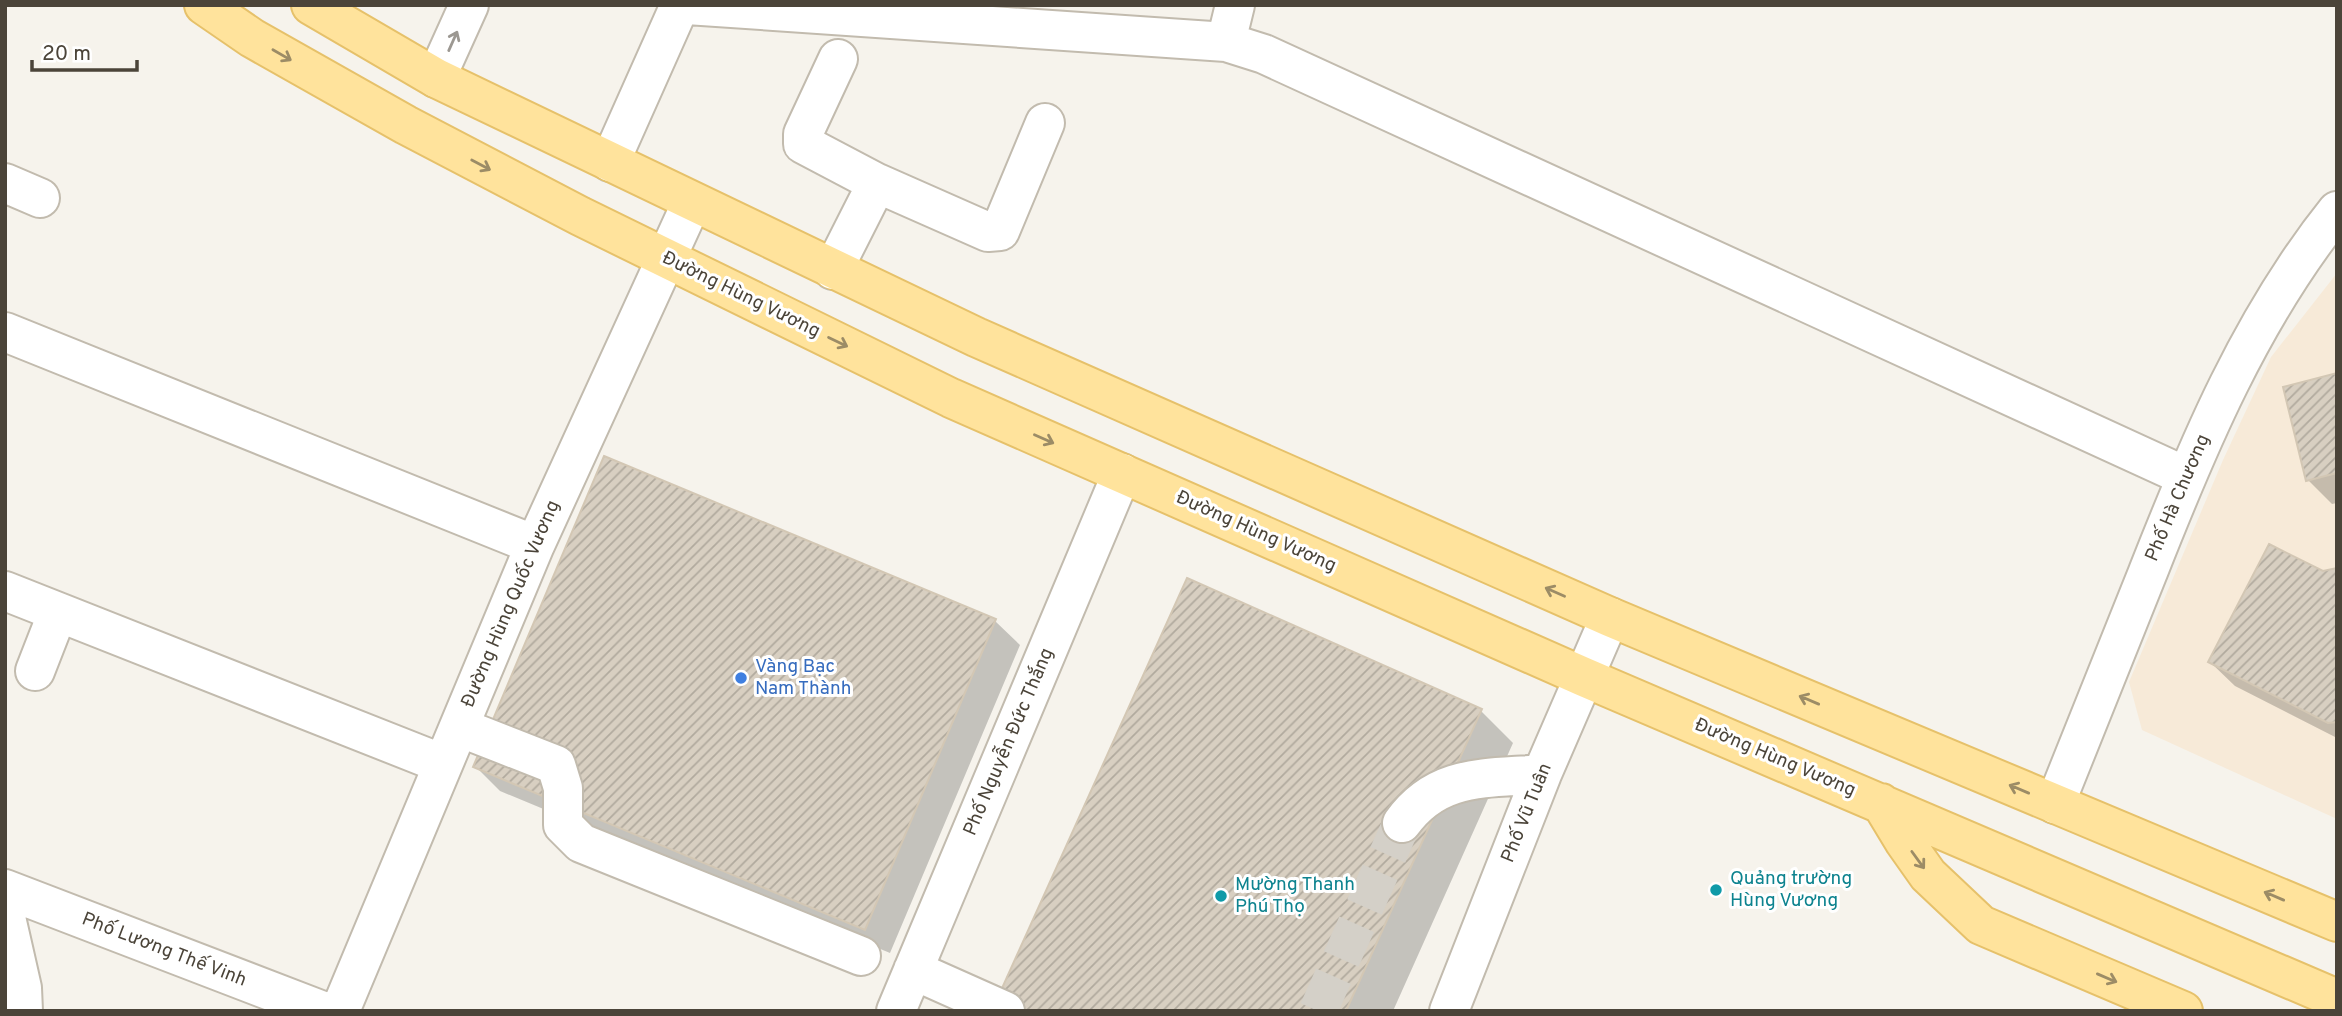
<svg xmlns="http://www.w3.org/2000/svg" width="2342" height="1016" viewBox="0 0 2342 1016" font-family="Overpass,sans-serif">
<style>
.commercial{fill:#f7ead8}
.shadow{fill:#0003}
.building{fill:url(#building-hatch);stroke:#d3c7b4;stroke-width:2}
.lines{fill:none;stroke-linecap:round;stroke-linejoin:round}
.minor-tunnel{stroke:#d4d0c8;stroke-width:38;stroke-dasharray:38 19;stroke-linecap:butt}
.minor-casing{stroke:#c2bbae;stroke-width:42}
.major-casing{stroke:#e6c16a;stroke-width:42}
.minor{stroke:#fff;stroke-width:38}
.major{stroke:#ffe39c;stroke-width:38}
.oneway{stroke:#9c9892}
.oneway2{stroke:#9c8c66}
.shop-dot{fill:#3f7fe0;stroke:#fff;stroke-width:2.5}
.culture-dot{fill:#0f9aa8;stroke:#fff;stroke-width:2.5}
.labels{text-anchor:middle;dominant-baseline:central;stroke-width:6;stroke-linejoin:round;paint-order:stroke}
.street-label{font-size:19px;fill:#4b4439;stroke:#fff}
.shop-label{font-size:19px;fill:#366cbe;stroke:#fff;text-anchor:start}
.culture-label{font-size:19px;fill:#0d838f;stroke:#fff;text-anchor:start}
</style>
<defs>
<pattern id="building-hatch" width="6" height="6" patternUnits="userSpaceOnUse" patternTransform="scale(1.75)"><rect width="6" height="6" fill="#d8cfc1"/><path d="M-1 1l2-2M0 6l6-6M5 7l2-2" fill="none" stroke="#b1aa9e"/></pattern>
</defs>
<rect width="100%" height="100%" fill="#f6f3ec"/>
<!-- commercial -->
<path class="commercial" d="M2337 273V819L2142 730 2129 682 2223 460 2271 357Z"/>
<!-- shadow -->
<path class="shadow" d="M2337 375V503L2332 504 2308 480Z
M605 458 995 621 1020 645 890 953 500 791 475 766Z
M2337 570V738L2235 686 2210 662 2323 573Z
M1481 711 1513 743 1393 1011H1001Z"/>
<!-- building -->
<path class="building" d="M2337 373V473L2306 481 2283 387Z
M604 456 996 619 865 930 473 767Z
M2269 544 2323 571 2337 568V722L2328 723 2208 662Z
M1187 578 1482 709 1346 1011H1005L994 1006Z"/>
<g class="lines">
<!-- minor-tunnel -->
<path class="minor-tunnel" d="M1318 1011 1402 823"/>
<!-- minor casing -->
<g class="minor-casing">
<path id="minor" d="M687 5 1226 42 1264 54 2185 476
M1226 42 1235 5
M436 78 469 5
M610 162 680 5
M5 183 40 198
M877 183 988 232 1000 231 1045 123
M833 270 877 183 803 144V134L838 59
M5 332 535 545
M5 591 443 764
M35 671 58 612
M459 727 556 765 563 788V825L581 843 861 956
M2055 804C2086 726 2117 649 2148 572 2198 445 2251 318 2337 211
M1402 823C1438 773 1486 779 1542 774
M5 889 323 1011
M5 913 22 988 23 1011
M913 970 1005 1011
M340 1011 535 545 692 202
M896 1011 1122 473
M1449 1011 1542 774 1610 617"/>
</g>
<!-- major casing -->
<g class="major-casing">
<path id="major" d="M204 5 252 38 406 125 580 216 951 398 1584 677 2337 999
M311 5 436 78 976 337 1610 617 2337 922
M1881 803 1904 841 1928 875 1981 925 2183 1011"/>
</g>
<!-- minor -->
<use href="#minor" class="minor"/>
<!-- major -->
<use href="#major" class="major"/>
</g>
<!-- one-way arrows -->
<defs><path id="oneway-shaft" d="M-6 0H5M1.5-3L5.5 0L1.5 3" fill="none" stroke-width="1.6" stroke-linecap="round" stroke-linejoin="round" transform="scale(1.75)"/></defs>
<use class="oneway" href="#oneway-shaft" transform="translate(453 41) rotate(-66)"/>
<g class="oneway2">
<use href="#oneway-shaft" transform="translate(282 55) rotate(30)"/>
<use href="#oneway-shaft" transform="translate(481 165) rotate(28)"/>
<use href="#oneway-shaft" transform="translate(838 342) rotate(26)"/>
<use href="#oneway-shaft" transform="translate(1044 439) rotate(24)"/>
<use href="#oneway-shaft" transform="translate(1555 592) rotate(-156)"/>
<use href="#oneway-shaft" transform="translate(1809 700) rotate(-157)"/>
<use href="#oneway-shaft" transform="translate(2019 789) rotate(-157)"/>
<use href="#oneway-shaft" transform="translate(1918 860) rotate(54)"/>
<use href="#oneway-shaft" transform="translate(2274 896) rotate(-157)"/>
<use href="#oneway-shaft" transform="translate(2107 978) rotate(23)"/>
</g>
<!-- markers -->
<circle class="shop-dot" cx="741" cy="678" r="7"/>
<g class="culture-dot">
<circle cx="1716" cy="890" r="7"/>
<circle cx="1221" cy="896" r="7"/>
</g>
<g class="labels">
<!-- street labels -->
<g class="street-label">
<text transform="translate(741 295) rotate(26)">Đường Hùng Vương</text>
<text transform="translate(2178 498) rotate(-67)">Phố Hà Chương</text>
<text transform="translate(1256 532) rotate(24)">Đường Hùng Vương</text>
<text transform="translate(511 604) rotate(-67)">Đường Hùng Quốc Vương</text>
<text transform="translate(1009 742) rotate(-67)">Phố Nguyễn Đức Thắng</text>
<text transform="translate(1775 758) rotate(23)">Đường Hùng Vương</text>
<text transform="translate(1527 813) rotate(-68)">Phố Vũ Tuân</text>
<text transform="translate(164 950) rotate(21)">Phố Lương Thế Vinh</text>
</g>
<!-- shop labels -->
<g class="shop-label">
<text x="755" y="667">Vàng Bạc<tspan x="755" dy="22">Nam Thành</tspan></text>
</g>
<!-- culture labels -->
<g class="culture-label">
<text x="1730" y="879">Quảng trường<tspan x="1730" dy="22">Hùng Vương</tspan></text>
<text x="1235" y="885">Mường Thanh<tspan x="1235" dy="22">Phú Thọ</tspan></text>
</g>
</g>
<!-- border -->
<rect width="2342" height="1016" fill="none" stroke="#4b4439" stroke-width="14"/>
<!-- scale -->
<path d="M32 60v10h105v-10" fill="none" stroke="#4b4439" stroke-width="3.5"/>
<text x="42" y="60" font-size="21" fill="#4b4439" stroke="#ffffff" stroke-width="5" paint-order="stroke">20 m</text>
</svg>
